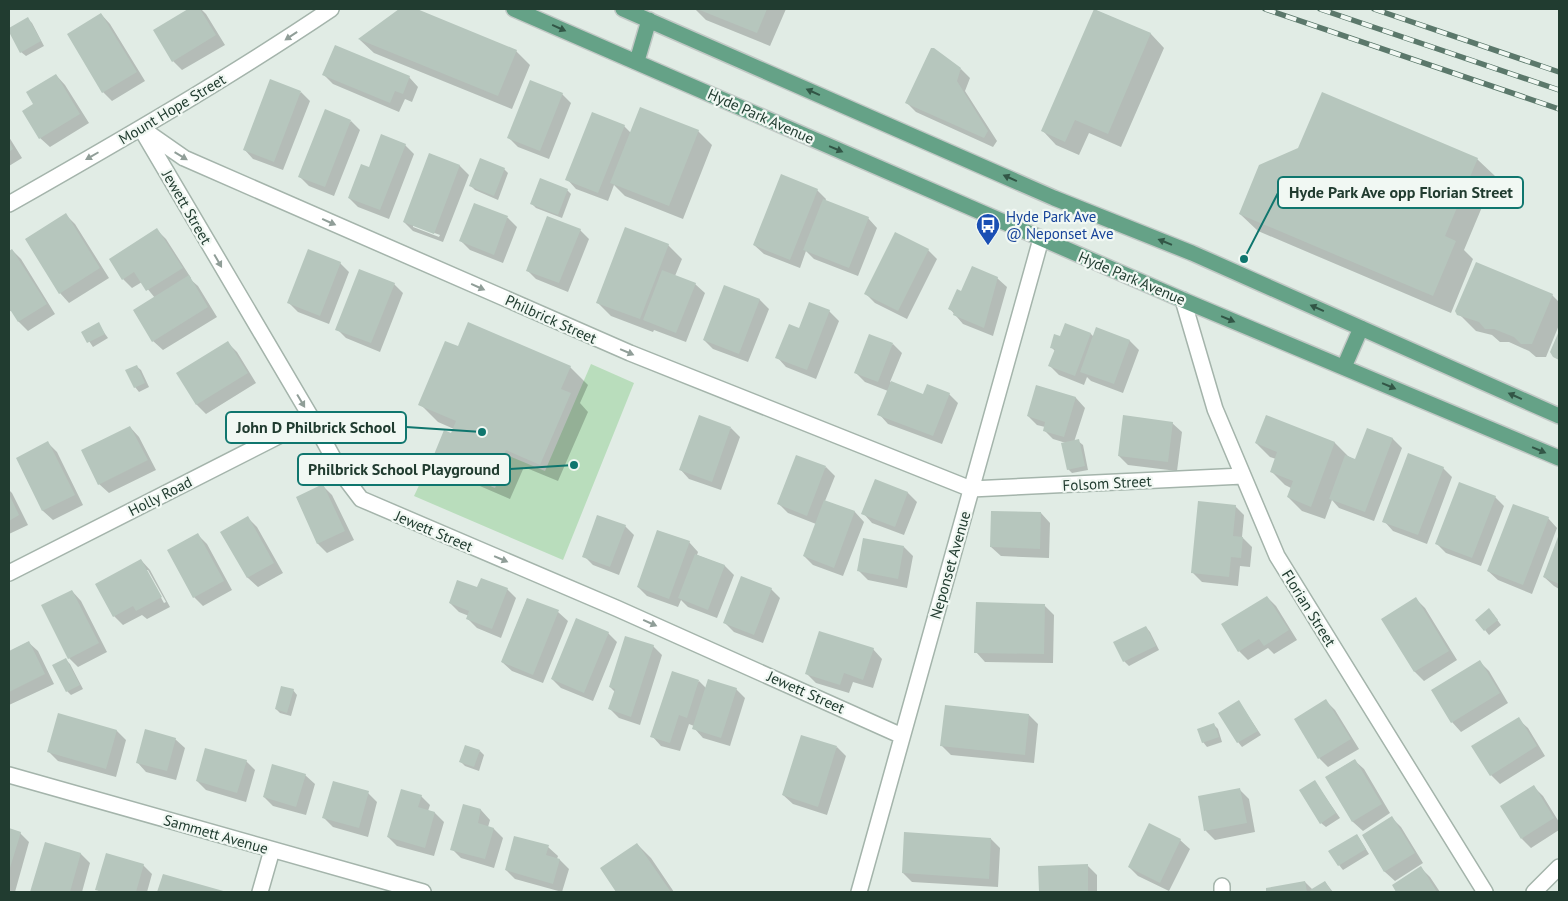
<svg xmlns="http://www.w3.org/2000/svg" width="1568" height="901" viewBox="0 0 1568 901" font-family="'PT Sans',sans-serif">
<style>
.green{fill:#b9ddbc}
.shadow{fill:#0003;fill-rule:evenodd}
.building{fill:#b6c6bd}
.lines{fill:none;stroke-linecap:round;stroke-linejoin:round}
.minor-casing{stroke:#a4b4ab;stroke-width:18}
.major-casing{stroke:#c1c8c5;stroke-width:18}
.minor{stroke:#fff;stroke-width:15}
.major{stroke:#65a287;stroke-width:15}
.rail-casing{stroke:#5b786b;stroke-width:5.5}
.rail{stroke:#f1f8f3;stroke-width:4;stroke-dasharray:11;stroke-linecap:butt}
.oneway{fill:#325646}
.oneway2{fill:#909e98}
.labels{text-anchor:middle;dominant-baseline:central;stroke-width:4.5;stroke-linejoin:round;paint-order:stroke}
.street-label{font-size:15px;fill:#213c30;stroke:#f1f8f3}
.transit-label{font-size:15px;fill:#164399;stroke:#f1f8f3;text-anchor:start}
.leader{fill:none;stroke:#0f766e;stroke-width:2}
.callout-dot{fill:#0f766e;stroke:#f1f8f3;stroke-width:2}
.callout{fill:#f1f8f3;stroke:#0f766e;stroke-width:2}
.callout-label{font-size:16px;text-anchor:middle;font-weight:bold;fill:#213c30}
</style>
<rect width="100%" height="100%" fill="#e1ece5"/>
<!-- green -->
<path class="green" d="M591 364 634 383 563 560 414 496 431 460 495 488 509 456 545 471Z"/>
<!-- shadow -->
<path class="shadow" d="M191 9H201L206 14 225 45 182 70 173 61 155 30Z
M401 9H414L516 51 530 65 512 109 374 53 360 40Z
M695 9H786L770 46 706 20Z
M1095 10 1151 34 1164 48 1121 147 1089 133 1079 155 1056 145 1043 131Z
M101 14 110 24 145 81 112 101 103 92Z
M28 19 32 23 44 46 26 56 21 52 9 29Z
M961 69 970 78 965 91 997 141 993 147 916 112 907 103Z
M56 75 65 85 89 123 50 147 40 138 35 105Z
M324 75 409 77 418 87 412 102 405 99 399 112 333 84Z
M301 92 310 101 283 170 253 159 244 149Z
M562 94 571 103 549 159 518 147 508 137Z
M351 121 360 130 334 196 309 186 300 177Z
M624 126 631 133 698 131 712 145 683 219 625 196 614 185 608 201 576 189 567 179Z
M9 137 22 158 9 166Z
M405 145 414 154 389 219 358 207 349 198 369 169Z
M430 154 460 166 469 175 443 242 413 231 404 222ZM413 225 440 235 439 237 413 227Z
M1477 159 1495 176 1464 250 1473 259 1451 313 1258 231 1240 214Z
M504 169 508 173 498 200 475 190 471 186Z
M567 190 571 194 562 218 536 208 532 204Z
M817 190 826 199 825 202 868 218 877 228 858 276 814 259 806 251 800 268 764 254 754 245Z
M475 205 508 218 517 227 503 263 470 250 461 241Z
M66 215 75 224 109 278 69 303 60 293 26 239Z
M157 230 166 239 191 278 190 279 198 286 217 317 163 350 153 341 134 311 155 298 142 282 132 288 123 279Z
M580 230 589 239 568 292 536 279 527 270Z
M668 245 682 259 675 276 695 284 705 293 686 342 654 330 653 332 611 316 597 302Z
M12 250 21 259 55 314 28 331 19 322 12 310 9 312V252Z
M928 250 937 259 907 319 875 303 866 294Z
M340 263 349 272 329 324 298 312 289 303Z
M997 278 1007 287 993 336 963 324 950 309 962 292Z
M394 284 403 293 380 352 346 338 337 329Z
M725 287 760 300 769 309 748 362 713 349 704 340Z
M1552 295 1559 302V325L1546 357H1536L1529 351 1509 342H1500L1492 335 1476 331 1456 311Z
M829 311 839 321 816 379 786 367 777 357 800 330Z
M98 324 108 338 93 347 83 332Z
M1065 325 1091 334 1094 337 1130 341 1139 350 1123 393 1091 381 1087 377 1084 385 1059 375 1050 366 1055 351 1051 347 1060 338Z
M228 343 237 352 256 383 206 414 197 405 178 374Z
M893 344 902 353 890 382 924 396 949 394 958 403 942 444 888 424 879 414 888 391 865 382 856 373Z
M458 348 570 367 588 385 580 403 588 412 558 481 524 467 510 499 452 474 434 457 452 435 454 429 438 422 420 404Z
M136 366 141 370 149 387 139 392 135 387Z
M1037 386 1076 398 1085 408 1074 442 1078 441 1083 445 1088 470 1072 473 1068 469 1066 443 1053 439 1044 430 1045 427 1037 425 1028 416Z
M1267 417 1335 443 1348 456 1356 461 1368 430 1393 439 1402 448 1374 521 1339 508 1332 500 1325 519 1302 511 1288 497 1291 488 1285 485 1271 471 1276 459 1270 457 1256 443Z
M1172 423 1182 432 1177 471 1128 465 1119 456Z
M130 427 139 437 156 470 109 493 99 484Z
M731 428 740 437 721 490 689 479 680 469Z
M48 443 57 452 83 505 53 520 43 511 18 458Z
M826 467 835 476 825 501 855 512 864 522 843 576 813 565 804 556 816 524 788 513 779 504Z
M1443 468 1452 477 1427 544 1393 531 1384 521Z
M875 481 908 493 917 502 904 535 872 523 863 513Z
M323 486 332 495 354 540 327 553 318 544 297 498Z
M9 490 12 493 28 525 9 534Z
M1495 497 1504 506 1481 566 1446 553 1437 544Z
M1235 506 1244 515 1242 537 1252 547 1250 567 1240 566 1238 586 1202 582 1193 573Z
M1041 513 1050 523 1049 558 1001 556 991 547Z
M248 518 257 527 283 573 258 587 248 578 222 532Z
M1548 518 1557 528 1532 594 1498 580 1488 571Z
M625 526 634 535 619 575 593 565 584 556Z
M198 535 207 544 232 590 203 606 194 597Z
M1559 537V589L1554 586 1544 577Z
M689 542 698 552 697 555 725 566 734 575 717 618 688 607 681 600 678 607 647 596 638 587Z
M904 547 913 556 907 588 868 580 859 571Z
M141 560 150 570 170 607 147 619 142 615 123 625 114 616ZM146 570H148L166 602 164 603Z
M478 589H507L516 598 501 638 477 628 468 619 469 616 459 612 450 603Z
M771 589 780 598 763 643 734 632 725 623Z
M72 591 81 601 107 652 78 667 69 658Z
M1267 597 1276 606 1297 640 1274 654 1268 648 1248 660 1239 651Z
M527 599 558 612 568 621 543 683 512 671 502 662Z
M1416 599 1425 608 1457 660 1424 681 1415 672 1383 619Z
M1045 606 1054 615 1053 663 985 662 976 652Z
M1493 614 1501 625 1489 635 1485 630Z
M1146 627 1150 632 1159 650 1129 666 1124 661Z
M608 633 617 642 593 701 561 688 552 679Z
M28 642 38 651 54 684 9 705V652Z
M653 646 662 655 640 725 619 718 610 709 615 692 610 687Z
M873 649 882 659 873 688 853 682 849 693 816 683 807 674Z
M66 660 70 664 83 689 71 695 67 691Z
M1480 662 1489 671 1508 703 1461 732 1452 722Z
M699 681 706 688 736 689 745 698 730 746 703 738 694 728V726L689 724 680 751 661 746 652 736Z
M293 690 297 695 291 716 280 713 276 709Z
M1326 701 1335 710 1359 749 1328 767 1319 758Z
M1239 702 1261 735 1242 747 1238 742Z
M59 715 117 731 126 740 116 777 58 761 49 752Z
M1029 715 1038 724 1034 763 951 755 942 746Z
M1518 719 1528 728 1545 756 1500 784 1491 775Z
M1214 725 1218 729 1222 742 1207 747 1203 742Z
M175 739 185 748 176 780 146 772 137 762Z
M837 747 846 756 827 815 793 804 783 795Z
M480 751 484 755 479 771 465 766 461 762Z
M1354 760 1364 769 1390 813 1363 831 1353 822 1326 777Z
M246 761 255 770 246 802 206 790 197 781Z
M305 775 315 784 306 815 273 806 264 797Z
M1315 782 1340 818 1326 827 1321 823Z
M1534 787 1543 796 1559 822V830L1531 848 1522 839Z
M1240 790 1249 799 1255 832 1215 840 1206 831 1199 797Z
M368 793 377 802 368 837 333 827 324 818Z
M421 796 430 805 428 811 435 813 444 822 434 856 397 846 388 837Z
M464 805 481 810 490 820 488 827 494 829 503 838 494 868 461 858 452 849Z
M1392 818 1401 827 1423 863 1395 881 1385 872 1363 836Z
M9 830 20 833 29 842 15 892H9Z
M1357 835 1369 854 1343 870 1339 865Z
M991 839 1000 848 998 887 912 882 903 873Z
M1180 840 1190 849 1169 891 1138 876 1129 867Z
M46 844 81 854 90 863 82 892H32Z
M637 844 651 858 674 892H618L602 868Z
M548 847 558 856 557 859 560 860 569 869 562 892 515 879 506 870Z
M143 865 152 874 147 892H100L97 889Z
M1087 865 1097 875V892H1040L1039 867Z
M1421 868 1430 877 1440 892H1398L1393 885Z
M163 875 224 892H159Z
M1305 882 1313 890 1325 882 1333 892H1268L1267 889Z"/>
<!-- building -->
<path class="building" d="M188 9H200L216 35 172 62 153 30Z
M399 9H417L517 50 498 96 358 39Z
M697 9H767L757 33Z
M1094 9 1151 33 1108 134 1075 120 1065 142 1041 131Z
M101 13 137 72 102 93 67 34Z
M28 17 41 41 20 53 9 32V28Z
M335 45 410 76 403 94 395 91 390 103 322 75Z
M931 48H934L961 68 957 81 988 131 984 138 905 103Z
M56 74 80 114 39 139 22 111 33 104 26 92Z
M270 79 301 91 274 162 243 150Z
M530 80 563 93 540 151 507 138Z
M1322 92 1478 158 1445 236 1456 241 1433 296 1239 214 1259 165 1298 148Z
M640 107 699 130 669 206 610 183Z
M325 109 351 120 325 187 298 177Z
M592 112 625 125 598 193 565 180Z
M381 134 406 144 380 210 348 198 361 164 369 167Z
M9 141 13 149 9 152Z
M429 153 460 165 434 234 403 222Z
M480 158 505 168 494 196 469 186Z
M781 174 818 189 790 260 753 245Z
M540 178 568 189 558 215 530 204Z
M823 199 869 217 849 268 803 250Z
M474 203 508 216 494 255 459 241Z
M66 213 100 268 59 294 25 239Z
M547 216 581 229 559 283 526 271Z
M625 227 669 244 640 319 596 303Z
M157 228 183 268 146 291 134 272 122 280 109 259Z
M895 232 929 249 898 311 864 294Z
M12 249 47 304 18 322 9 308V251Z
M308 249 341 262 320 316 287 303Z
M1476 262 1553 294 1532 344H1521L1514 337 1494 329H1485L1479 322 1457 315 1455 311Z
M972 266 998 277 984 328 953 315 954 312 948 309 957 289 961 291Z
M359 269 395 283 371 343 335 330Z
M662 270 696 283 676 333 643 320Z
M189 275 208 307 152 342 133 310Z
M724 285 760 299 739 354 703 340Z
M809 302 830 310 807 370 775 358 789 324 799 328Z
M99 322 105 334 87 343 81 332Z
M468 322 571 366 561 389 571 393 540 465 506 450 492 482 433 457 444 430 451 433 456 421 418 405 445 341 458 346Z
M1065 323 1091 333 1075 376 1048 366 1055 349 1050 348 1054 334 1060 336Z
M1096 327 1130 340 1114 384 1080 372Z
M1559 331V360L1553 357 1550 352Z
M869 334 893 343 878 382 854 373Z
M228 341 248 373 196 405 176 373Z
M137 365 145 383 134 388 125 370Z
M891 381 923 394 927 384 950 393 933 436 877 415Z
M1036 385 1076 397 1064 437 1043 431 1045 422 1027 416Z
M699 415 731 427 712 482 679 470Z
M1123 415 1173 422 1168 462 1118 456Z
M1266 415 1335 442 1311 507 1287 497 1293 481 1270 472 1277 452 1255 443Z
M130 426 148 460 98 485 81 450Z
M1367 428 1393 438 1365 512 1329 499 1345 455 1355 459Z
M1079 439 1085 466 1067 470 1061 443Z
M48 441 75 495 42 511 16 458Z
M1408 453 1444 467 1418 535 1382 522Z
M796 455 826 466 807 516 777 504Z
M875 479 908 492 895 527 861 514Z
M1459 482 1496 496 1472 558 1435 544Z
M323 484 345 531 317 544 296 497Z
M9 494 19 515 9 521Z
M824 500 855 511 834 568 803 556Z
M1198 501 1236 505 1233 536 1243 537 1241 558 1231 557 1229 577 1191 573Z
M1513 504 1549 517 1523 585 1487 571Z
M991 511 1041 512 1040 549 990 547Z
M597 515 626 525 610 567 582 557Z
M248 516 274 563 247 578 220 532Z
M657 530 690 541 669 599 637 587Z
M198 533 224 581 193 598 167 550Z
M1559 534V584L1543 577Z
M863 538 904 546 898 579 857 571Z
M695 554 725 565 708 610 678 598Z
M141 559 162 597 136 611 133 606 113 617 95 584Z
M741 576 772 588 754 635 723 623Z
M481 578 508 588 492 629 466 619 469 611 449 603 457 580 477 587Z
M72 590 99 643 68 659 41 605Z
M1267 596 1289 630 1264 646 1259 639 1238 652 1221 624Z
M1416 597 1449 651 1414 672 1381 619Z
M527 598 559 610 533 675 501 662Z
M976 602 1045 604 1044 654 974 653Z
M1489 608 1498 620 1484 631 1475 620Z
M576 618 609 632 584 693 551 679Z
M1146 626 1156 646 1123 662 1113 642Z
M819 631 874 648 863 680 844 673 840 685 805 674Z
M625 636 654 645 631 717 608 709 615 689 609 687Z
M29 641 45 674 9 692V651Z
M66 658 80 685 66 692 52 665Z
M1480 660 1500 693 1451 723 1431 690Z
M672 671 699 680 687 718 679 715 670 743 650 737Z
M708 679 737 688 721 738 692 729Z
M281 686 294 689 287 713 275 709Z
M1326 699 1351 739 1318 759 1294 719Z
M1239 700 1258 731 1237 743 1218 713Z
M945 705 1029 714 1025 755 940 746Z
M58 713 117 730 106 769 47 752Z
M1519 717 1537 746 1490 776 1471 746Z
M1214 723 1219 737 1202 743 1197 729Z
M145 729 176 738 167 771 136 763Z
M801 735 837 746 818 807 782 795Z
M465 745 480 750 474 767 459 762Z
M205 748 247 760 237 793 196 781Z
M1355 759 1382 804 1352 822 1325 777Z
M272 764 306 774 296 807 263 797Z
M1315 780 1336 813 1320 824 1299 790Z
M333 781 369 791 359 828 322 818Z
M1534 785 1554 818 1521 839 1500 806Z
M1240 788 1247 823 1204 831 1198 796Z
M401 789 422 795 418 807 435 812 425 848 387 837Z
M463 804 481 809 478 823 494 828 485 859 450 850Z
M1392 816 1415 853 1384 872 1362 835Z
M1149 823 1181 839 1160 883 1128 867Z
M9 828 21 832 9 871Z
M904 832 991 838 989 879 902 873Z
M1357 834 1366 849 1338 866 1328 851Z
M514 836 549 845 546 855 560 859 553 884 505 870Z
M45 842 81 853 70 892H30Z
M637 843 671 892H616L600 868Z
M106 853 144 864 136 892H104L95 890Z
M1088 864V891L1039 892 1038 866Z
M1421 866 1437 892H1396L1392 885Z
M163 874 227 892H157Z
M1305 881 1307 892H1266V888Z
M1325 881 1332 892H1311L1310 890Z"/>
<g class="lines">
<!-- minor casing -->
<g class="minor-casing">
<path id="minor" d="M141 128 184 158 630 353 971 489 1243 476
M143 132 312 419 342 474 361 499 616 608 902 736
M9 204C118 142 227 79 331 9
M1183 300 1215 409 1277 556 1485 892
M9 573 312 419
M9 775 423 892
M1222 886V892
M260 892 272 850
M859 892 1041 239
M1534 892 1559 867"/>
</g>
<!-- major casing -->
<g class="major-casing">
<path id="major" d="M514 9 1183 300 1559 458
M623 9 1054 198 1192 253 1559 416
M637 61 649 20
M1344 367 1361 328"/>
</g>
<!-- minor -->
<use href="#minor" class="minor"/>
<!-- major -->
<use href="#major" class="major"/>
<!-- rail casing -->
<g class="rail-casing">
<path id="rail" d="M1265 9 1559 109
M1320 9 1559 90
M1374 9 1559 72"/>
</g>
<!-- rail -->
<use href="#rail" class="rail"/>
</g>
<!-- one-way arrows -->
<defs><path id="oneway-solid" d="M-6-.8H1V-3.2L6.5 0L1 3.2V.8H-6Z" transform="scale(1.25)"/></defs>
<g class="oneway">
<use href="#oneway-solid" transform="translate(559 28) rotate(24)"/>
<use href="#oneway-solid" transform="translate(813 92) rotate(-156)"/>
<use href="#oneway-solid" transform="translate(836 149) rotate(23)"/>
<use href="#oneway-solid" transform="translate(1010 178) rotate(-156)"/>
<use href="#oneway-solid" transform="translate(1165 242) rotate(-158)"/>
<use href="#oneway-solid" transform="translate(1317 308) rotate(-156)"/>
<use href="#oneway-solid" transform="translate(1228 319) rotate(23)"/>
<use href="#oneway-solid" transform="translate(1389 386) rotate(23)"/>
<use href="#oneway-solid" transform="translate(1515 396) rotate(-156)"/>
<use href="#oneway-solid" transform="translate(1539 450) rotate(23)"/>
</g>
<g class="oneway2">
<use href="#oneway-solid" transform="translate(291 36) rotate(146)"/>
<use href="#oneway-solid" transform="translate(92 156) rotate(150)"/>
<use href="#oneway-solid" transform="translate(181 156) rotate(31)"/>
<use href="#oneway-solid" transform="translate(329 222) rotate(24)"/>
<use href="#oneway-solid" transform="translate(218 261) rotate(60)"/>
<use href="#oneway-solid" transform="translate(478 287) rotate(24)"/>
<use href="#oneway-solid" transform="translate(627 352) rotate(23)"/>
<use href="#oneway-solid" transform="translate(301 401) rotate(59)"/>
<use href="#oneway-solid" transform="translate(501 559) rotate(23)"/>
<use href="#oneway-solid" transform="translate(650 623) rotate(24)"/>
</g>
<!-- icons -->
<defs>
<g id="bus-pin" transform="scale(1.25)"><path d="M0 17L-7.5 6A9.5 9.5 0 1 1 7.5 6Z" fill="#1a4fb4" stroke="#f1f8f3"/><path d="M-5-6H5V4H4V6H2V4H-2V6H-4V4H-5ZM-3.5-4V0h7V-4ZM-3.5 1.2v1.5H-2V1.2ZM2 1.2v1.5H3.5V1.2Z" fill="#fff"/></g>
</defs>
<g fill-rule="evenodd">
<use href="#bus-pin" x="988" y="225"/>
</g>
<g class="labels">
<!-- street labels -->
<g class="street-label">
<text transform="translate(172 109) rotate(-31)">Mount Hope Street</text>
<text transform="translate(761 116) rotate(24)">Hyde Park Avenue</text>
<text transform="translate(187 207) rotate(60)">Jewett Street</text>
<text transform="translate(1132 278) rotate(23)">Hyde Park Avenue</text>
<text transform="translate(551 319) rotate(24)">Philbrick Street</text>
<text transform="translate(1107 483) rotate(-3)">Folsom Street</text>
<text transform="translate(160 496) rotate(-27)">Holly Road</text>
<text transform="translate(434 531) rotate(23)">Jewett Street</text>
<text transform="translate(950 565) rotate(-74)">Neponset Avenue</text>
<text transform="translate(1309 608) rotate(58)">Florian Street</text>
<text transform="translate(806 692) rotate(24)">Jewett Street</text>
<text transform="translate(216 834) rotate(16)">Sammett Avenue</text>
</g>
<!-- transit labels -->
<g class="transit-label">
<text x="1006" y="216">Hyde Park Ave<tspan x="1006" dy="17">@ Neponset Ave</tspan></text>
</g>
</g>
<!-- callouts -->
<path class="leader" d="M1244 259L1278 193M482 432L406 427M574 465L510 469"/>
<g class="callout-dot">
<circle cx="1244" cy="259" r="5"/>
<circle cx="482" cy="432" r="5"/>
<circle cx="574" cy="465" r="5"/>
</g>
<g class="callout">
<rect x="1278" y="177" width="245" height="31" rx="5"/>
<rect x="226" y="412" width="180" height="31" rx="5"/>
<rect x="298" y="454" width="212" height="31" rx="5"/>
</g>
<g class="callout-label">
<text x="1401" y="198">Hyde Park Ave opp Florian Street</text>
<text x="316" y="433">John D Philbrick School</text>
<text x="404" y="475">Philbrick School Playground</text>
</g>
<!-- border -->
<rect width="1568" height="901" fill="none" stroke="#213c30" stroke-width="20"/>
</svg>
